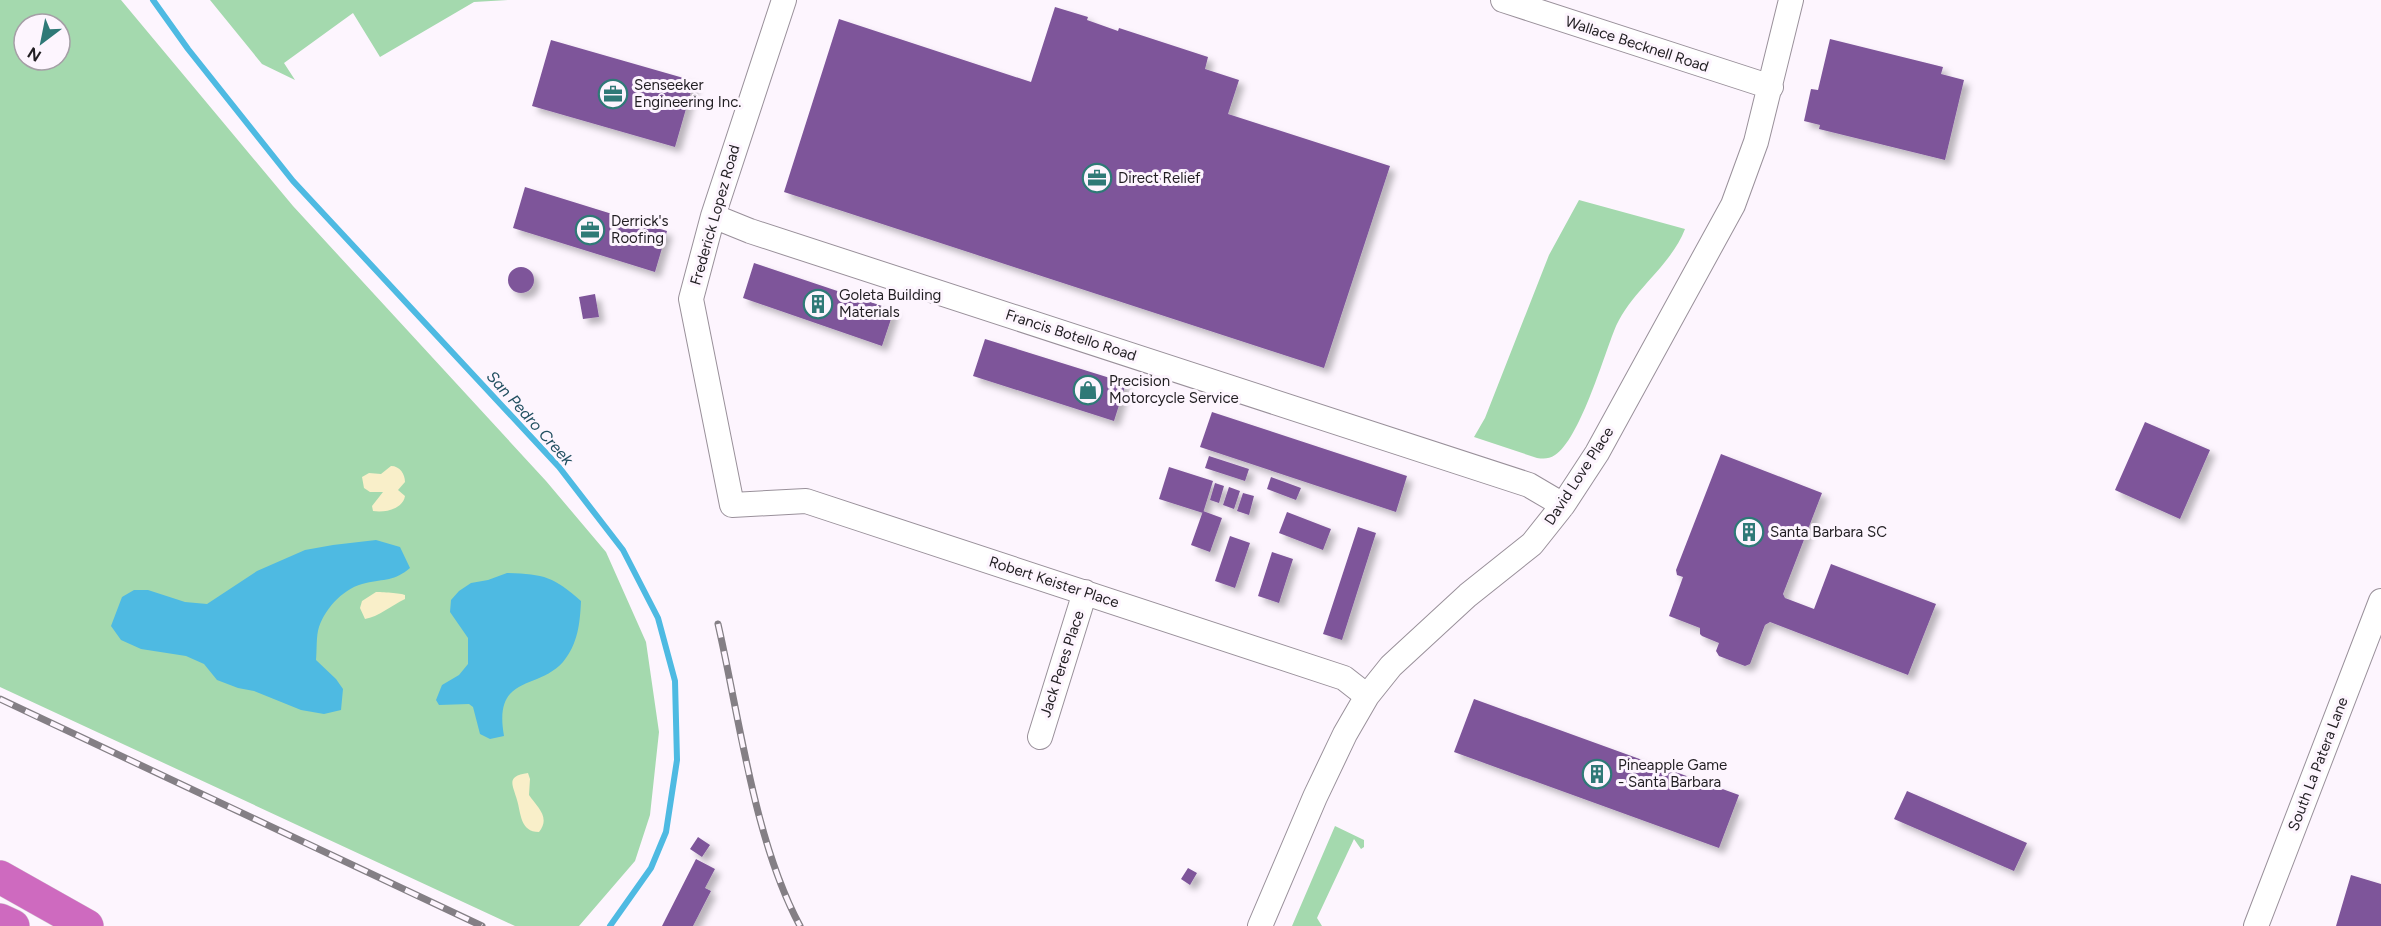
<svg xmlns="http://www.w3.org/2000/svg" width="2381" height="926" viewBox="0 0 2381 926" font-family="Figtree,sans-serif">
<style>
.green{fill:#a4d9ae;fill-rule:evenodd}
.sand{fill:#f9efc9}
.water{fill:#4ebae2}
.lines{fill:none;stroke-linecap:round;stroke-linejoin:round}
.stream{stroke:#4ebae2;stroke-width:6}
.building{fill:#7e559a;filter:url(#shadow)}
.minor-casing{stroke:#99909a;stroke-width:26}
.highway-casing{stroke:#d7d6d7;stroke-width:34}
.minor{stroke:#fff;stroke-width:24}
.highway{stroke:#ce6abf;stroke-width:33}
.rail-casing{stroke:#847f85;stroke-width:7}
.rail{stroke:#fdf5fe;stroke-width:4.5;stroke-dasharray:14;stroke-linecap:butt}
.labels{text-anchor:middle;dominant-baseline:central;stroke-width:6;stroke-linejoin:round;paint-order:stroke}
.street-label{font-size:15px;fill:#211e22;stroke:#fdf5fe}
.poi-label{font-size:15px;fill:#211e22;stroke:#fdf5fe;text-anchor:start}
.water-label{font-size:16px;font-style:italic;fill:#225061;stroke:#fdf5fe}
</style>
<defs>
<filter id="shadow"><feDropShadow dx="5.5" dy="5.5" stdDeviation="3" flood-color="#0004"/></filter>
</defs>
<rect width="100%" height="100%" fill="#fdf5fe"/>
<!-- green -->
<path class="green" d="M0 0H121L293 206 546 481 606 552 646 642 659 732 650 815 635 861 579 926H515L0 687ZM24 24H60V60H24Z
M210 0H508L474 2 380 57 353 13 284 63 295 80 262 64Z
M1579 200 1685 229C1670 268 1629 292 1614 331 1603 359 1579 440 1555 455 1549 459 1544 459 1537 458L1474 437 1485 418 1549 255Z
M1335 826 1364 840V847L1361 849 1354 839 1317 918 1322 926H1292Z"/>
<!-- sand -->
<path class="sand" d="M391 466C400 466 405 474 405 482L398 490 405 496C403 509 385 513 373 511L372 506 383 492H370L364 488 362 477 369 473 381 474Z
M376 592C381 592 401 593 405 595V599C392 605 378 617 365 619L360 608 362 601Z
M528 773 530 779 529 795C537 807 551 817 539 832 520 832 521 813 517 800 513 785 505 776 528 773Z"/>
<!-- water -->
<path class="water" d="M376 540 400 547 410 568C395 581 384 579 366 583 345 587 326 607 319 627 316 636 317 650 316 660L336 679 343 689 341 710 324 714 301 710 254 691 238 688 217 680 204 664 186 656 141 649 121 640 111 626 122 597 134 590H148L185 602 207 604 257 571 305 550 333 545Z
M507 573C544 574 554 577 581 601 580 623 578 644 563 662 537 691 493 674 504 736L490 739 480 734 473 707 469 704 439 705 436 700 442 685 459 675 468 664V638L450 612 451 600 459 591 471 583 488 580Z"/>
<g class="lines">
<!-- stream -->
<path class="stream" d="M153 0 188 49 293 181 559 467 623 550 658 618 675 681 677 760 666 832 651 868 610 926"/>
</g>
<!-- building -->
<path class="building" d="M1055 7 1088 17 1087 20 1118 31 1119 28 1208 57 1205 69 1239 80 1228 114 1390 166 1324 368 784 192 839 19 1031 82Z
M1830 39 1943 67 1941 74 1964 80 1945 160 1819 129 1820 125 1804 121 1811 89 1818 90Z
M551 40 694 81 675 147 532 106Z
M525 187 667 231 655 272 513 228Z
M754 263 894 310 882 346 743 298Z
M508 280a13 13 0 1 1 26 0a13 13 0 1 1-26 0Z
M595 294 599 317 583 319 579 297Z
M985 339 1126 383 1114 421 973 376Z
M1212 412 1407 476 1396 512 1200 447Z
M2145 422 2210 450 2180 519 2115 490Z
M1721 454 1822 493 1783 594 1785 598 1814 609 1831 564 1936 604 1908 675 1770 622 1765 625 1750 664 1745 666 1719 656 1716 651 1719 643 1702 636 1700 634V628L1669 616 1683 577 1677 575 1676 570Z
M1209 456 1249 469 1245 481 1205 468Z
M1169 467 1213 481 1203 513 1159 499Z
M1271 477 1301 488 1296 500 1267 489Z
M1215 483 1224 486 1219 503 1210 500Z
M1229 487 1240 491 1234 509 1223 505Z
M1243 493 1254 496 1249 515 1237 511Z
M1203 511 1222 518 1210 552 1191 545Z
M1287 512 1331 529 1323 550 1279 533Z
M1358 527 1376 533 1342 640 1323 634Z
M1230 536 1250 543 1235 588 1215 581Z
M1272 552 1293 559 1279 603 1258 596Z
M1474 699 1739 795 1719 848 1454 752Z
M1907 791 2027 843 2014 871 1894 819Z
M698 837 710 845 702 857 690 849Z
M696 859 715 869 705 888 711 891 693 926H662Z
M1188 868 1197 873 1190 885 1181 879Z
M2351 875 2381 884V926H2336Z"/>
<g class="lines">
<!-- minor casing -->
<g class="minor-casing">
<path id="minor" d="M784 0 713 216 691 299 732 505 806 501 1344 678 1367 696
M1503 0 1771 87
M713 216 750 231 1529 485 1563 505
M1040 737 1085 592
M1260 926 1315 797 1345 734 1367 696 1391 666 1468 595 1532 544 1563 505 1597 453 1733 205 1756 142 1791 0
M2256 926 2381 601"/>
</g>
<!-- highway casing -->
<g class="highway-casing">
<path id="highway" d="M0 877 87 926
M0 920 13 926"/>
</g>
<!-- minor -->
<use href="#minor" class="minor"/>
<!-- highway -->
<use href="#highway" class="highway"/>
<!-- rail casing -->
<g class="rail-casing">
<path id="rail" d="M718 624C740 720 754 840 800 926
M0 699 482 926"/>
</g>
<!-- rail -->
<use href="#rail" class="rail"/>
</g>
<!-- icons -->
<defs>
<g id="office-ring" transform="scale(1.5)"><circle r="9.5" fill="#fdf5fe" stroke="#2f7977" stroke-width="1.5"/><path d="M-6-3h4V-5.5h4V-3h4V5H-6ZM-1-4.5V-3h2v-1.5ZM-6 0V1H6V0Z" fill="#2f7977"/></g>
<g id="building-ring" transform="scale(1.5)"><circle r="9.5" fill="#fdf5fe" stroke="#2f7977" stroke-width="1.5"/><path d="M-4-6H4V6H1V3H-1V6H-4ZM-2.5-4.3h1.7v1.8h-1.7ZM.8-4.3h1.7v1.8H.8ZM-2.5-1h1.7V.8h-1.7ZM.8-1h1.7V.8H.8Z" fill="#2f7977"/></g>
<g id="shop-ring" transform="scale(1.5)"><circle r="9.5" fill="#fdf5fe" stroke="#2f7977" stroke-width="1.5"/><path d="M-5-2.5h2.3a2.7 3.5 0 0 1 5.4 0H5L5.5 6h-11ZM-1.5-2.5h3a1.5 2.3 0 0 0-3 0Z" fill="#2f7977"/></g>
</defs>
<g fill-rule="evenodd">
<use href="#office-ring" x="613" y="94"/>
<use href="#office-ring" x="1097" y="178"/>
<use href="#office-ring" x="590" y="230"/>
<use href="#building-ring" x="818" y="304"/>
<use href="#shop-ring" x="1088" y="390"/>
<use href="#building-ring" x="1749" y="532"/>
<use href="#building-ring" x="1597" y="774"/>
</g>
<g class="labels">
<!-- street labels -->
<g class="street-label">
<text transform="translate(1637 44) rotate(18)">Wallace Becknell Road</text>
<text transform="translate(715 215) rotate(-74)">Frederick Lopez Road</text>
<text transform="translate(1071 335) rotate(18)">Francis Botello Road</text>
<text transform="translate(1579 476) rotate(-57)">David Love Place</text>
<text transform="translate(1054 582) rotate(18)">Robert Keister Place</text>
<text transform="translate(1062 664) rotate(-72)">Jack Peres Place</text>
<text transform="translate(2318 764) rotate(-69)">South La Patera Lane</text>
</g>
<!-- poi labels -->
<g class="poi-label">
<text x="634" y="85">Senseeker<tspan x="634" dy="17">Engineering Inc.</tspan></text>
<text x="1118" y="178">Direct Relief</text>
<text x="611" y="221">Derrick's<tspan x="611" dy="17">Roofing</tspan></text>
<text x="839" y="295">Goleta Building<tspan x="839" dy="17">Materials</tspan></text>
<text x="1109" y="381">Precision<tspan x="1109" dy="17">Motorcycle Service</tspan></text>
<text x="1770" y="532">Santa Barbara SC</text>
<text x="1618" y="765">Pineapple Game<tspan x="1618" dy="17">- Santa Barbara</tspan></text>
</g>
<!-- water labels -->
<g class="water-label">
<text transform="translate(530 418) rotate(48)">San Pedro Creek</text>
</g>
</g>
<!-- north arrow -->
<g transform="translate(42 42) rotate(212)"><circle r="28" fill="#fdf5fe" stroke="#a59fa6" stroke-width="1.5"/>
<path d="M0-4.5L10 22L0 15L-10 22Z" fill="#2f7977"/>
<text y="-9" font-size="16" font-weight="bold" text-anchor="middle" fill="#211e22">N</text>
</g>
</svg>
